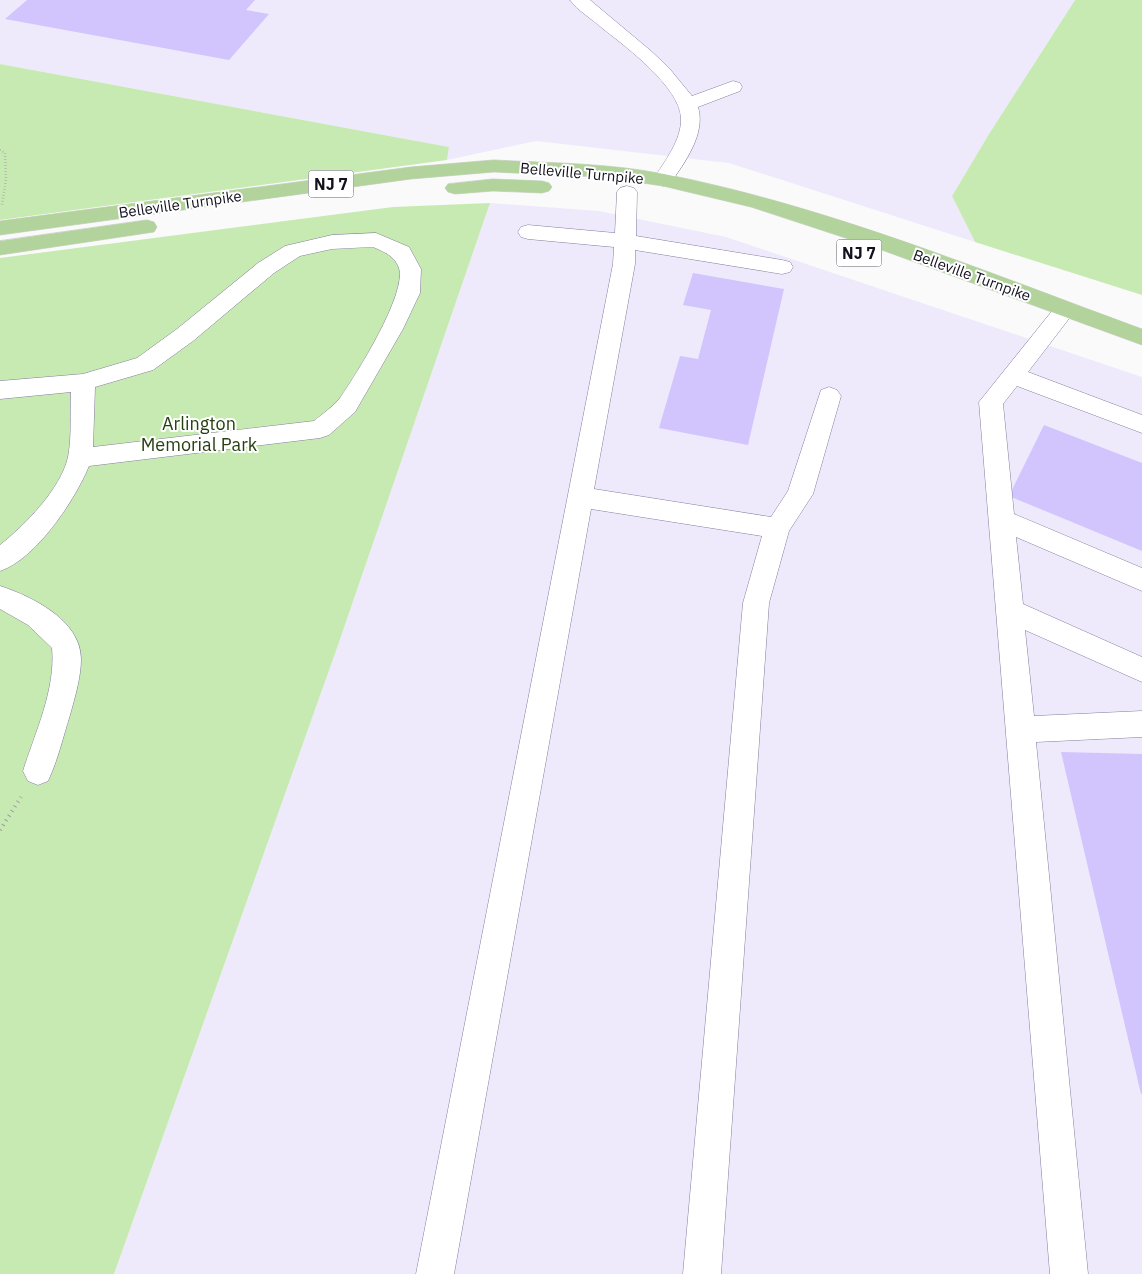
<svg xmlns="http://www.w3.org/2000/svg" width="1142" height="1274" viewBox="0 0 1142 1274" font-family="'IBM Plex Sans',sans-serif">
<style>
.built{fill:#eeeafc}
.green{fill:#c7eab2}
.building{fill:#d2c4fd}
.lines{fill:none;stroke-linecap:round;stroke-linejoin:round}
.minor-casing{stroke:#857d9e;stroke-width:1}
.major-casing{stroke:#d5d4d6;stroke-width:1}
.path-far1{stroke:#9c9aa0;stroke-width:2.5;stroke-dasharray:0.5 2.5;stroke-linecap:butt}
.path{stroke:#9c9aa0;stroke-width:4;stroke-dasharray:1 4.5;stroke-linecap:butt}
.minor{fill:#fff;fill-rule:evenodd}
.major{fill:#b2d39b;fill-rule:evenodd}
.labels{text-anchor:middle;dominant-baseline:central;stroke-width:4;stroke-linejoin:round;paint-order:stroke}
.far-street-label{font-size:15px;fill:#14111e;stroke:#fff}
.shield{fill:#fff;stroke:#5a5862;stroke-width:1}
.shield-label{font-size:16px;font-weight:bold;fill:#14111e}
.park-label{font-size:18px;fill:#263f12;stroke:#fff}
</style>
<rect width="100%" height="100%" fill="#fafafa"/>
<!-- built -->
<path class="built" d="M0 0H1075L989 134 952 196 975 242 729 163 536 141 447 160 449 147 0 64Z
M490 203 599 211 726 237 1142 377V1274H114L337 648Z"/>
<!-- green -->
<path class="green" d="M1075 0H1142V295L975 242 952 196 989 134Z
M0 64 449 147 447 160 0 220Z
M490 203 337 648 114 1274H0V258L393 207Z"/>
<!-- building -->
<path class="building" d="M27 0H255L246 10 269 14 229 60 5 19Z
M693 273 784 289 748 445 659 428 680 356 698 359 711 310 683 305Z
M1044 425 1142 463V551L1009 496Z
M1061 752 1142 754V1094H1141Z"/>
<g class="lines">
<!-- minor casing -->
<g class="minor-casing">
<path id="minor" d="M570 0H590L651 51 669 68 692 96 733 81 740 83 742 87 740 91 698 107C706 134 685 162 670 184L663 186 656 184 653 180C664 162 682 140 681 118 680 87 625 46 602 28 592 19 578 11 570 0Z
M627 186 634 188 637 192 636 236 782 260 790 262 793 267 790 272 782 274 635 250V264L594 489 771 517 788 491 821 390 829 387 837 390 841 396 813 494 789 531 769 603 721 1274H683L743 603 762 536 591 509 454 1274H416L613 264 614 247 528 239 521 237 518 232 521 227 528 225 615 233 617 192 620 188Z
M376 233 409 247 421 269 420 293 403 329 355 412 329 435 320 438 89 466C75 500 36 559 0 571V545C24 526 61 489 68 457 72 437 70 413 71 392L0 399V381L83 374 137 358 177 329 258 263 285 246 332 235ZM373 247C384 252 394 255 399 268 407 294 356 375 340 398 333 407 322 414 314 421L93 447 95 387 153 370 193 341 274 273 300 256 332 249Z
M1060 308 1068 311 1071 316 1028 372 1142 415V433L1017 386 1003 404 1014 514 1142 568V591L1016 537 1023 604 1142 657V682L1025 630 1034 716 1142 711V737L1036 742 1088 1274H1050L979 402 1052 311Z
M0 586C31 596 81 620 81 659 81 677 75 697 70 715 63 737 58 760 48 781L38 785 28 781 23 771C35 733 56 689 52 648L28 625 0 609Z"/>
</g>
<!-- major casing -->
<g class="major-casing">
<path id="major" d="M494 160C551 163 608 163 664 174 827 206 986 272 1142 329V345L879 249 751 207 663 186 601 177 494 172 411 179 0 235V221L411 167Z
M493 179 542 181 549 183 552 187 549 191 542 193 493 191 455 194 448 192 445 188 448 184Z
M147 220 154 222 157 227 154 232 0 255V241Z"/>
</g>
<!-- path-far1 -->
<path class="path-far1" d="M0 150 5 153 6 179 2 205"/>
<!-- path -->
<path class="path" d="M0 830 21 797"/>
<!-- minor -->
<use href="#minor" class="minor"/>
<!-- major -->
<use href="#major" class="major"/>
</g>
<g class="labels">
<!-- far-street labels -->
<g class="far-street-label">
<text transform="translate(582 173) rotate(5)">Belleville Turnpike</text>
<text transform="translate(180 204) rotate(-8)">Belleville Turnpike</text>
<text transform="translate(972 275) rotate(20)">Belleville Turnpike</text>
</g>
<!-- shield labels -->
<g class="shield">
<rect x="308.5" y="170.5" width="45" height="27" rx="4"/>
<rect x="836.5" y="239.5" width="45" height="27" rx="4"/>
</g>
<g class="shield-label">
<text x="331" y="184">NJ 7</text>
<text x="859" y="253">NJ 7</text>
</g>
<!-- park labels -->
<g class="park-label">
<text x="199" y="423">Arlington<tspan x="199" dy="21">Memorial Park</tspan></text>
</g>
</g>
</svg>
